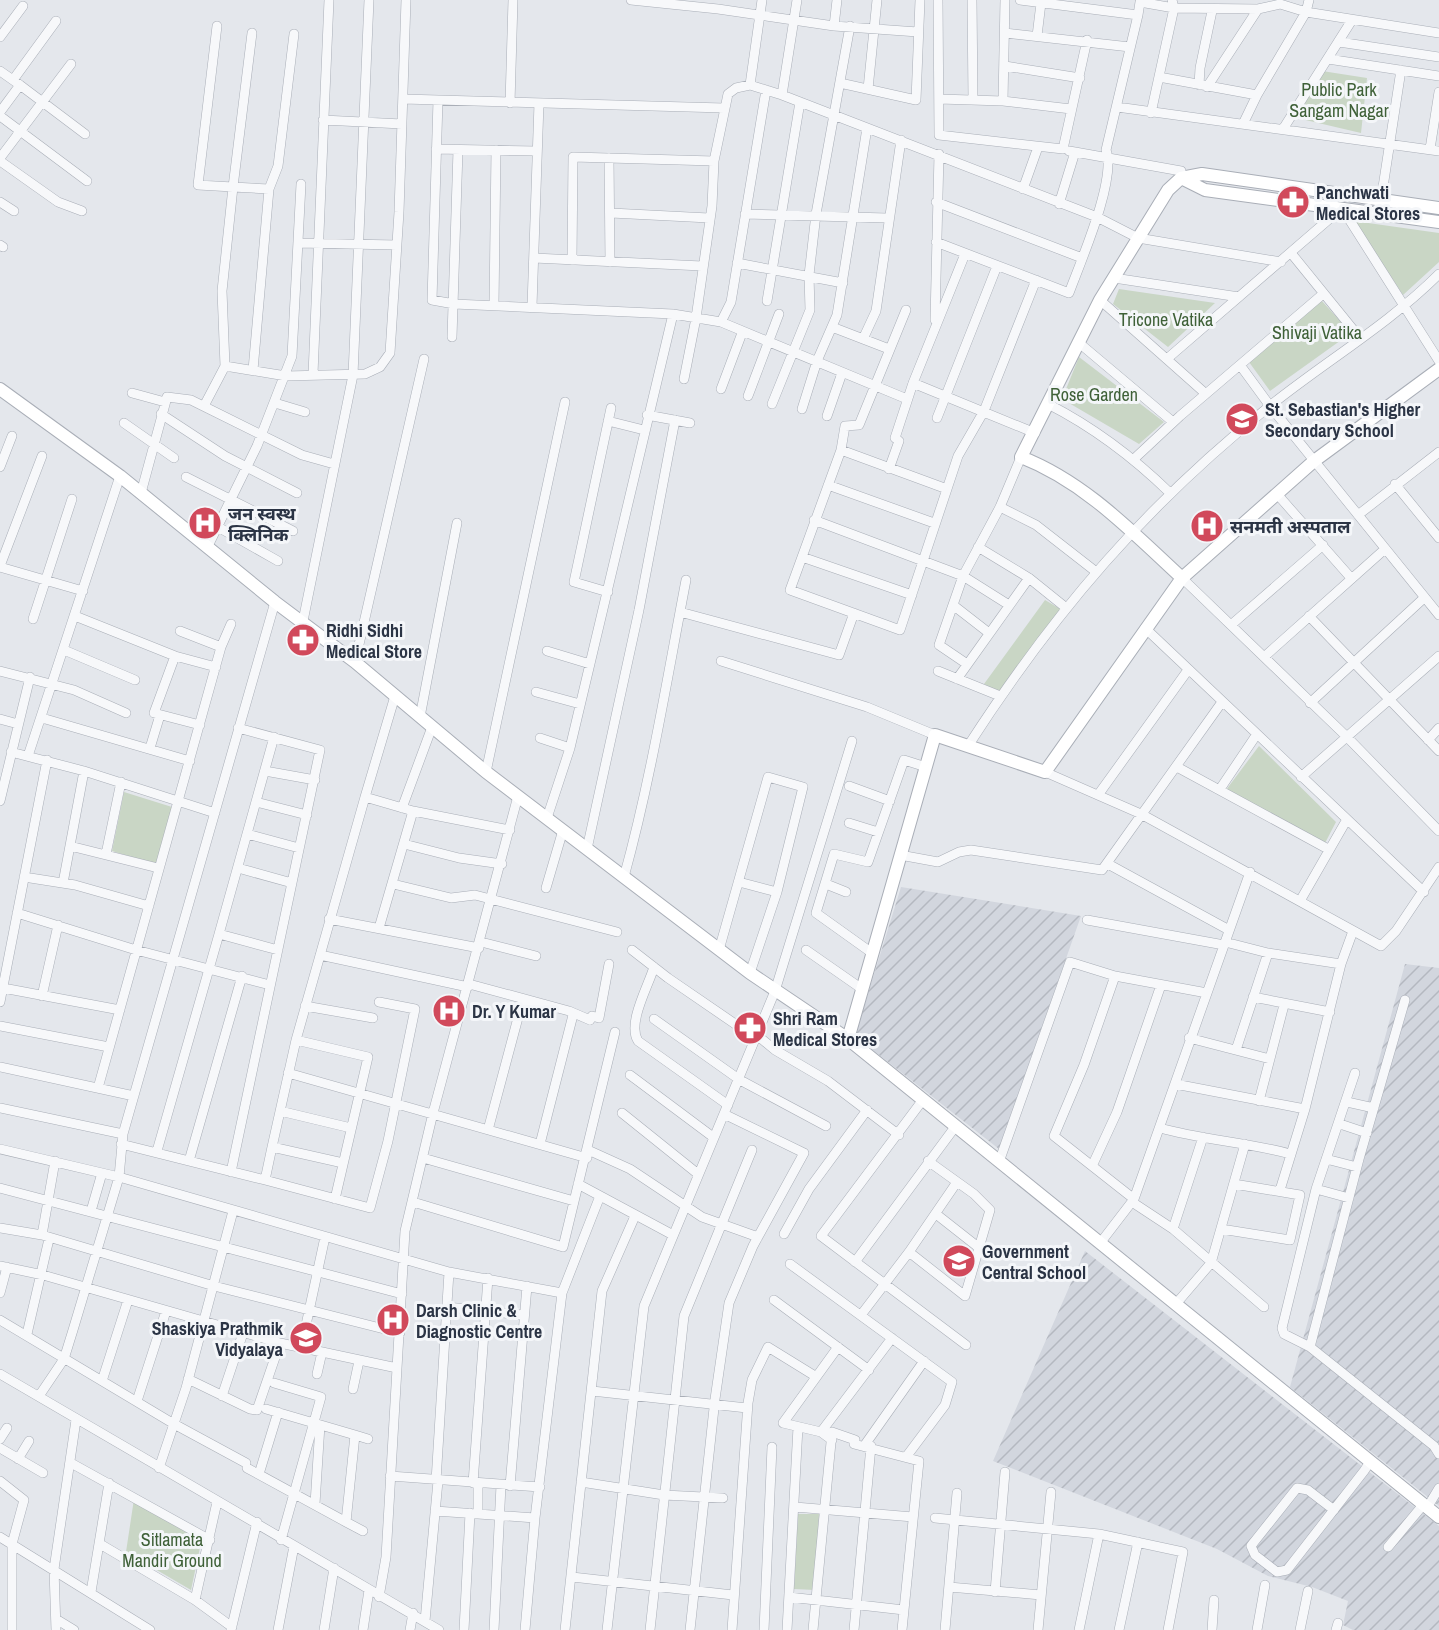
<svg xmlns="http://www.w3.org/2000/svg" width="1439" height="1630" viewBox="0 0 1439 1630" font-family="'Archivo Narrow','Noto Sans Devanagari',sans-serif">
<style>
.industrial{fill:url(#industrial-furrows)}
.green{fill:#c9d6c5}
.lines{fill:none;stroke-linecap:round;stroke-linejoin:round}
.street-casing{stroke:#a9aeb7;stroke-width:10}
.secondary-casing{stroke:#a9aeb7;stroke-width:14}
.street{stroke:#f7f8fa;stroke-width:9}
.secondary{stroke:#fff;stroke-width:12}
.labels{text-anchor:middle;dominant-baseline:central;stroke-width:6;stroke-linejoin:round;paint-order:stroke}
.park-label{font-size:18px;fill:#3f6138;stroke:#f4f6f9}
.poi-label{font-size:18px;font-weight:bold;fill:#2b3445;stroke:#f4f6f9;text-anchor:start}
</style>
<defs>
<pattern id="industrial-furrows" width="10" height="10" patternUnits="userSpaceOnUse" patternTransform="scale(1.5)"><rect width="10" height="10" fill="#d2d6de"/><path d="M-1 1l2-2M0 10L10 0M9 11l2-2" fill="none" stroke="#b4b8c0"/></pattern>
</defs>
<rect width="100%" height="100%" fill="#e4e7ec"/>
<!-- industrial -->
<path class="industrial" d="M901 887 1081 916 999 1149 855 1036Z
M1405 964 1439 968V1506L1290 1387Z
M1085 1251 1439 1526V1630H1353L1343 1625 1348 1601 1312 1587 1268 1576 1217 1549 993 1461Z"/>
<!-- green -->
<path class="green" d="M1322 71 1367 78 1361 133 1297 118Z
M1354 221 1439 233V262L1403 295Z
M1119 289 1215 303 1168 347 1113 304Z
M1321 300 1351 333 1270 391 1249 362Z
M1079 357 1164 422 1139 444 1062 399Z
M1045 600 1062 610 1000 692 984 684Z
M1259 746 1336 822 1324 845 1226 790Z
M124 792 172 807 157 865 112 851Z
M134 1499 202 1538 191 1590 126 1552Z
M798 1514H819L815 1590 794 1589Z"/>
<g class="lines">
<!-- street casing -->
<g class="street-casing">
<path id="street" d="M631 0 718 9 834 26 918 32
M938 0 939 135 1063 149 1087 40
M972 0 973 100
M1138 15 1140 2 1174 8 1258 9
M834 26 837 0
M252 33 233 187 269 189 278 166 294 34
M1005 33 1130 47
M1037 36 1041 3
M0 37 23 6
M1339 42 1439 57
M1328 59 1439 76
M1005 66 1080 78
M0 71 20 85 0 112
M1159 77 1257 95
M13 80 56 21
M840 83 916 100 920 0
M20 85 85 134
M750 85 762 0
M1199 85 1200 68 1212 11
M1207 87 1258 9 1280 4 1306 12 1439 33
M868 89 877 0
M782 95 797 0
M403 99 724 108
M939 99 1003 101 1071 109
M438 100 432 300 454 304 673 314 721 322 907 399
M1003 101 1005 0
M510 103 513 0
M1117 107 1439 151
M1151 113 1174 8 1172 0
M0 116 87 181
M323 120 402 124
M1243 124 1257 95 1306 12 1309 0
M1283 129 1352 20
M436 149 536 151
M1430 149 1439 92
M1075 152 1181 171V178
M0 158 71 64
M609 158 610 262
M0 161 58 202 82 211
M1023 189 1038 147
M1381 200 1401 70
M0 202 14 211
M936 202 1082 258
M1059 204 1075 152 1069 151
M611 213 709 218
M745 214 887 218
M936 242 1069 293C1080 263 1117 179 1106 150L1138 15 1020 0
M298 243 397 245
M0 245 3 247
M1291 253 1360 338
M534 258 702 266
M572 260 573 157 714 161
M737 263 843 283
M1114 278 1239 297
M1100 300 1206 394
M767 301 800 102
M494 305 496 150
M532 306 539 103
M906 310 859 425 845 426 841 450 790 590 900 630 958 456 984 411 1036 280
M935 320 939 154
M721 322 731 302 766 90
M832 327 889 349
M452 337 458 150
M863 339 876 311 901 140
M1078 342 1173 422
M1168 358 1342 208 1439 361
M1240 365 1270 406 1439 615
M225 366 286 376 365 374 380 367 390 353 399 212 406 0
M253 370 269 189
M313 374 329 0
M684 379 696 318 712 206 714 161 728 94 736 88 750 85 782 95 1097 217 1138 238 1281 262
M913 383 1035 433
M721 389 742 333
M132 393 165 402
M748 396 779 314
M275 403 305 412
M772 404 810 310 809 275 816 214 850 26
M1048 404C1095 428 1132 456 1170 493
M204 406 225 366 222 291 233 187 198 185 217 26
M802 409 817 361 837 315 867 128
M161 414 225 456 297 493
M647 415 690 423
M827 416 842 373
M937 418 997 266
M608 421 644 430
M124 423 174 458
M841 450 947 489
M1135 458 1180 416 1323 294
M0 467 12 436
M889 469 899 441 895 438 913 383 965 254
M186 477 293 531
M1395 484 1439 538
M828 485 934 523
M141 493 167 397 191 400 302 455 334 464
M1277 494 1351 578
M1000 507 1036 525 1095 571
M1358 515 1439 452
M814 520 963 576 1009 605
M218 527 278 561
M208 546 257 446 292 356 301 184
M978 547 1029 578 1065 607
M802 557 912 595
M0 566 42 456
M0 567 83 591
M1182 578 1347 737 1439 831
M608 592 574 582 611 408
M953 605 989 633
M680 612 839 655 854 613
M75 616 175 656 216 667
M1309 616 1439 751
M33 619 72 499
M303 621 353 375 369 0
M1231 625 1323 545
M1145 628 1424 892
M180 631 221 647
M64 650 135 680
M547 651 590 664
M175 656 154 713 200 725
M1264 657 1385 549
M721 661 867 707 935 735
M355 662 424 359
M967 664 939 645 963 576 1000 507 1021 457
M0 671 74 690 126 713
M938 671 1000 696
M957 679 1029 578
M536 692 580 704
M1310 703 1424 598
M420 717 457 523
M42 718 190 761
M0 719 18 724
M274 737 219 934 278 950
M540 738 570 748
M1428 740 1439 728
M968 746C1055 611 1145 506 1271 405 1326 361 1389 324 1439 274
M150 748 160 715
M11 752 84 771 215 813
M28 756 120 476
M1177 767 1328 849
M265 771 315 780
M486 772 565 402
M1045 772 1141 814 1381 946 1396 931 1439 867
M1301 777 1439 656
M849 786 890 801
M1220 789 1257 734
M1098 795 1188 670
M365 797 395 696
M0 801 30 677
M256 802 307 815
M402 808 432 727
M547 818 570 748 673 314
M849 823 878 832
M247 834 299 848
M404 844 459 858 502 864
M70 846 158 868
M587 849 639 610 675 420
M106 854 121 782
M900 855 938 862 959 852 971 850 1102 870 1222 702
M1108 864 1229 930
M238 868 292 883
M24 877 75 885 149 906
M624 877C651 779 667 679 686 580
M739 882 777 892
M63 883 84 771
M393 884 451 898 475 895 617 932
M826 884 846 892
M546 888 563 830
M1300 901 1346 821
M17 913 136 950 270 985
M329 919 479 948
M1087 920 1224 945
M379 928 413 811
M481 942 536 956
M1225 942 1268 953 1341 964
M632 950 668 978 757 1039
M719 950 768 777 803 787 777 892 750 973
M806 950 862 989
M872 953 816 913 834 854 868 862 904 760 926 767
M320 955 468 987
M654 967C648 987 627 1023 638 1041L728 1105
M1115 976 1084 1065 1054 1136 1134 1199
M469 984 569 1011 590 1020 592 1016 599 1018 609 964
M3 988 120 1010
M42 996 58 925
M1253 997 1330 1012
M1405 1000 1359 1159 1310 1347 1434 1446 1439 1454
M0 1002 47 760
M305 1006 373 1018
M654 1019 740 1080 826 1126
M0 1026 109 1047
M758 1036 775 1050 828 1081 899 1135
M1189 1038 1270 1059
M296 1040 368 1057 335 1199
M1236 1050 1268 953
M0 1067 134 1096
M288 1073 587 1158
M630 1075 713 1137
M1175 1084 1305 1109
M98 1088 221 647 231 624
M922 1101 821 1236 966 1345
M1259 1101 1284 1005
M1347 1102 1374 1108
M0 1108 123 1134
M280 1111 351 1128
M622 1113 698 1174
M1340 1124 1367 1133
M1160 1128C1202 1140 1247 1142 1290 1154
M488 1130 523 999
M121 1144 265 1180
M540 1144 573 1015
M272 1147 265 1180 370 1208 388 1141 415 1009 379 1002
M0 1149 119 1177 449 1272 562 1293
M588 1150 630 1169 702 1217 758 1237
M157 1151 219 934
M423 1158 574 1201
M1326 1159 1357 1167
M189 1161 242 976
M999 1162 1070 962 1115 976 1207 993
M343 1163 272 1147 296 1040 365 797 413 811 510 830
M1093 1164 1117 1112 1161 985
M231 1172 320 750 238 728
M578 1184 673 1235
M0 1188 402 1294
M1316 1189 1349 1198
M1280 1190 1305 1109 1341 964 1353 931
M413 1202 563 1247 615 1032
M1132 1202 1173 1229 1264 1307
M91 1211 102 1173
M936 1214 978 1247
M0 1228 42 1235 214 1286 400 1333
M1173 1229 1203 1137
M1221 1229 1290 1240 1300 1195 1234 1184
M784 1234 809 1189 867 1110
M42 1235 55 1161
M1101 1242 1134 1199 1250 872
M909 1252 965 1296 990 1210 974 1194 928 1161
M855 1262 955 1127
M790 1264 952 1382 945 1405 906 1457
M0 1266 43 1275 280 1343 397 1368
M0 1293 7 1267
M774 1300 869 1370
M1175 1305 1211 1263 1245 1144
M447 1307 523 1315
M861 1315 909 1252 957 1182
M0 1320 174 1424 246 1463
M27 1334 49 1239
M1310 1347 1284 1334 1282 1328 1316 1189 1355 1073
M301 1348 325 1237
M0 1374 439 1630
M317 1374 322 1352
M188 1379 250 1409 257 1410 280 1343
M102 1381 128 1300
M274 1383 321 1397 281 1540
M353 1389 359 1361
M592 1391 747 1408
M39 1396 64 1359 73 1330 119 1177 123 1134 275 602
M222 1396 243 1333
M137 1401 166 1311
M821 1432 892 1338
M355 1435 368 1439
M0 1439 7 1428
M832 1440 821 1432 783 1423 838 1347
M864 1446 924 1361
M0 1448 43 1473
M18 1459 29 1441
M71 1463 210 1540
M159 1468 186 1388 233 1211
M247 1468 346 1522 355 1435 266 1409
M259 1474 278 1412
M390 1476 540 1487
M0 1481 24 1500 12 1544V1630
M436 1481 449 1272
M581 1482 664 1495 723 1498
M473 1483 488 1278
M510 1486 527 1286
M315 1504 320 1425
M795 1507 913 1517
M1427 1508 1439 1488
M1334 1510 1308 1490 1297 1488 1254 1542 1251 1546 1255 1555 1277 1572 1287 1570 1364 1471 1370 1462
M435 1511 535 1518
M478 1514V1484
M935 1518 1099 1534 1183 1552 1168 1630
M346 1522 363 1531
M0 1537 150 1630
M100 1544 195 1600 232 1627
M1388 1547 1423 1505
M572 1577 733 1595
M949 1587 1041 1595
M91 1592 109 1483
M995 1592 1005 1472
M379 1597 386 1557 405 1231 433 1113 518 796
M789 1597 904 1610
M195 1600 217 1502
M56 1619 74 1630
M425 1621 438 1481
M56 1630 54 1569 76 1420
M231 1630 257 1522
M278 1630 294 1546
M324 1630 334 1568
M363 1630 369 1590
M410 1630 413 1613
M464 1630 470 1513
M494 1630 501 1485
M525 1630 535 1518 562 1293 600 1196
M565 1630 602 1291 635 1216
M607 1630 644 1306 775 991 852 741
M650 1630 684 1316 752 1150
M690 1630 715 1399 729 1303 753 1246 804 1153 724 1114
M732 1630 748 1403 752 1380 768 1347 815 1376
M764 1630 772 1447
M787 1630 798 1427
M813 1630 832 1432 855 1440 854 1444 919 1461 902 1630
M854 1630 871 1446
M945 1630 957 1493
M1038 1630 1051 1492
M1079 1630 1099 1534
M1119 1630 1138 1542
M1212 1630 1214 1600
M1257 1630 1265 1585
M1300 1630 1308 1591
M1336 1630 1338 1623"/>
</g>
<!-- secondary casing -->
<g class="secondary-casing">
<path id="secondary" d="M1181 178 1205 190 1439 222
M0 389 120 476 275 602 355 662 486 772 750 973 848 1039 1439 1517
M1182 578C1132 532 1085 482 1021 457L1100 300 1168 190 1181 178 1202 174 1439 208
M848 1039 935 735 1045 772 1182 578 1314 461 1439 369"/>
</g>
<!-- street -->
<use href="#street" class="street"/>
<!-- secondary -->
<use href="#secondary" class="secondary"/>
</g>
<!-- icons -->
<defs>
<g id="pharmacy-disc" transform="scale(1.725)"><circle r="9.5" fill="#d1495b" stroke="#f4f6f9"/><path d="M-2-6h4v4h4v4h-4v4h-4v-4h-4v-4h4Z" fill="#fff"/></g>
<g id="school-disc" transform="scale(1.725)"><circle r="9.5" fill="#d1495b" stroke="#f4f6f9"/><path d="M0-5L7-2L0 1L-7-2ZM-4 1L0 2.5L4 1V4Q0 6-4 4Z" fill="#fff"/></g>
<g id="hospital-disc" transform="scale(1.725)"><circle r="9.5" fill="#d1495b" stroke="#f4f6f9"/><path d="M-5-5h3v3.5h4V-5h3V5h-3V1.5h-4V5h-3Z" fill="#fff"/></g>
</defs>
<g fill-rule="evenodd">
<use href="#pharmacy-disc" x="1293" y="202"/>
<use href="#school-disc" x="1242" y="419"/>
<use href="#hospital-disc" x="205" y="523"/>
<use href="#hospital-disc" x="1207" y="526"/>
<use href="#pharmacy-disc" x="303" y="640"/>
<use href="#hospital-disc" x="449" y="1011"/>
<use href="#pharmacy-disc" x="750" y="1028"/>
<use href="#school-disc" x="959" y="1261"/>
<use href="#hospital-disc" x="393" y="1320"/>
<use href="#school-disc" x="306" y="1338"/>
</g>
<g class="labels">
<!-- park labels -->
<g class="park-label">
<text x="1339" y="89">Public Park<tspan x="1339" dy="21">Sangam Nagar</tspan></text>
<text x="1166" y="319">Tricone Vatika</text>
<text x="1317" y="332">Shivaji Vatika</text>
<text x="1094" y="394">Rose Garden</text>
<text x="172" y="1539">Sitlamata<tspan x="172" dy="21">Mandir Ground</tspan></text>
</g>
<!-- poi labels -->
<g class="poi-label">
<text x="1316" y="192">Panchwati<tspan x="1316" dy="21">Medical Stores</tspan></text>
<text x="1265" y="409">St. Sebastian's Higher<tspan x="1265" dy="21">Secondary School</tspan></text>
<text x="228" y="513">जन स्वस्थ<tspan x="228" dy="21">क्लिनिक</tspan></text>
<text x="1230" y="526">सनमती अस्पताल</text>
<text x="326" y="630">Ridhi Sidhi<tspan x="326" dy="21">Medical Store</tspan></text>
<text x="472" y="1011">Dr. Y Kumar</text>
<text x="773" y="1018">Shri Ram<tspan x="773" dy="21">Medical Stores</tspan></text>
<text x="982" y="1251">Government<tspan x="982" dy="21">Central School</tspan></text>
<text x="416" y="1310">Darsh Clinic &amp;<tspan x="416" dy="21">Diagnostic Centre</tspan></text>
<text x="283" y="1328" text-anchor="end">Shaskiya Prathmik<tspan x="283" dy="21">Vidyalaya</tspan></text>
</g>
</g>
</svg>
